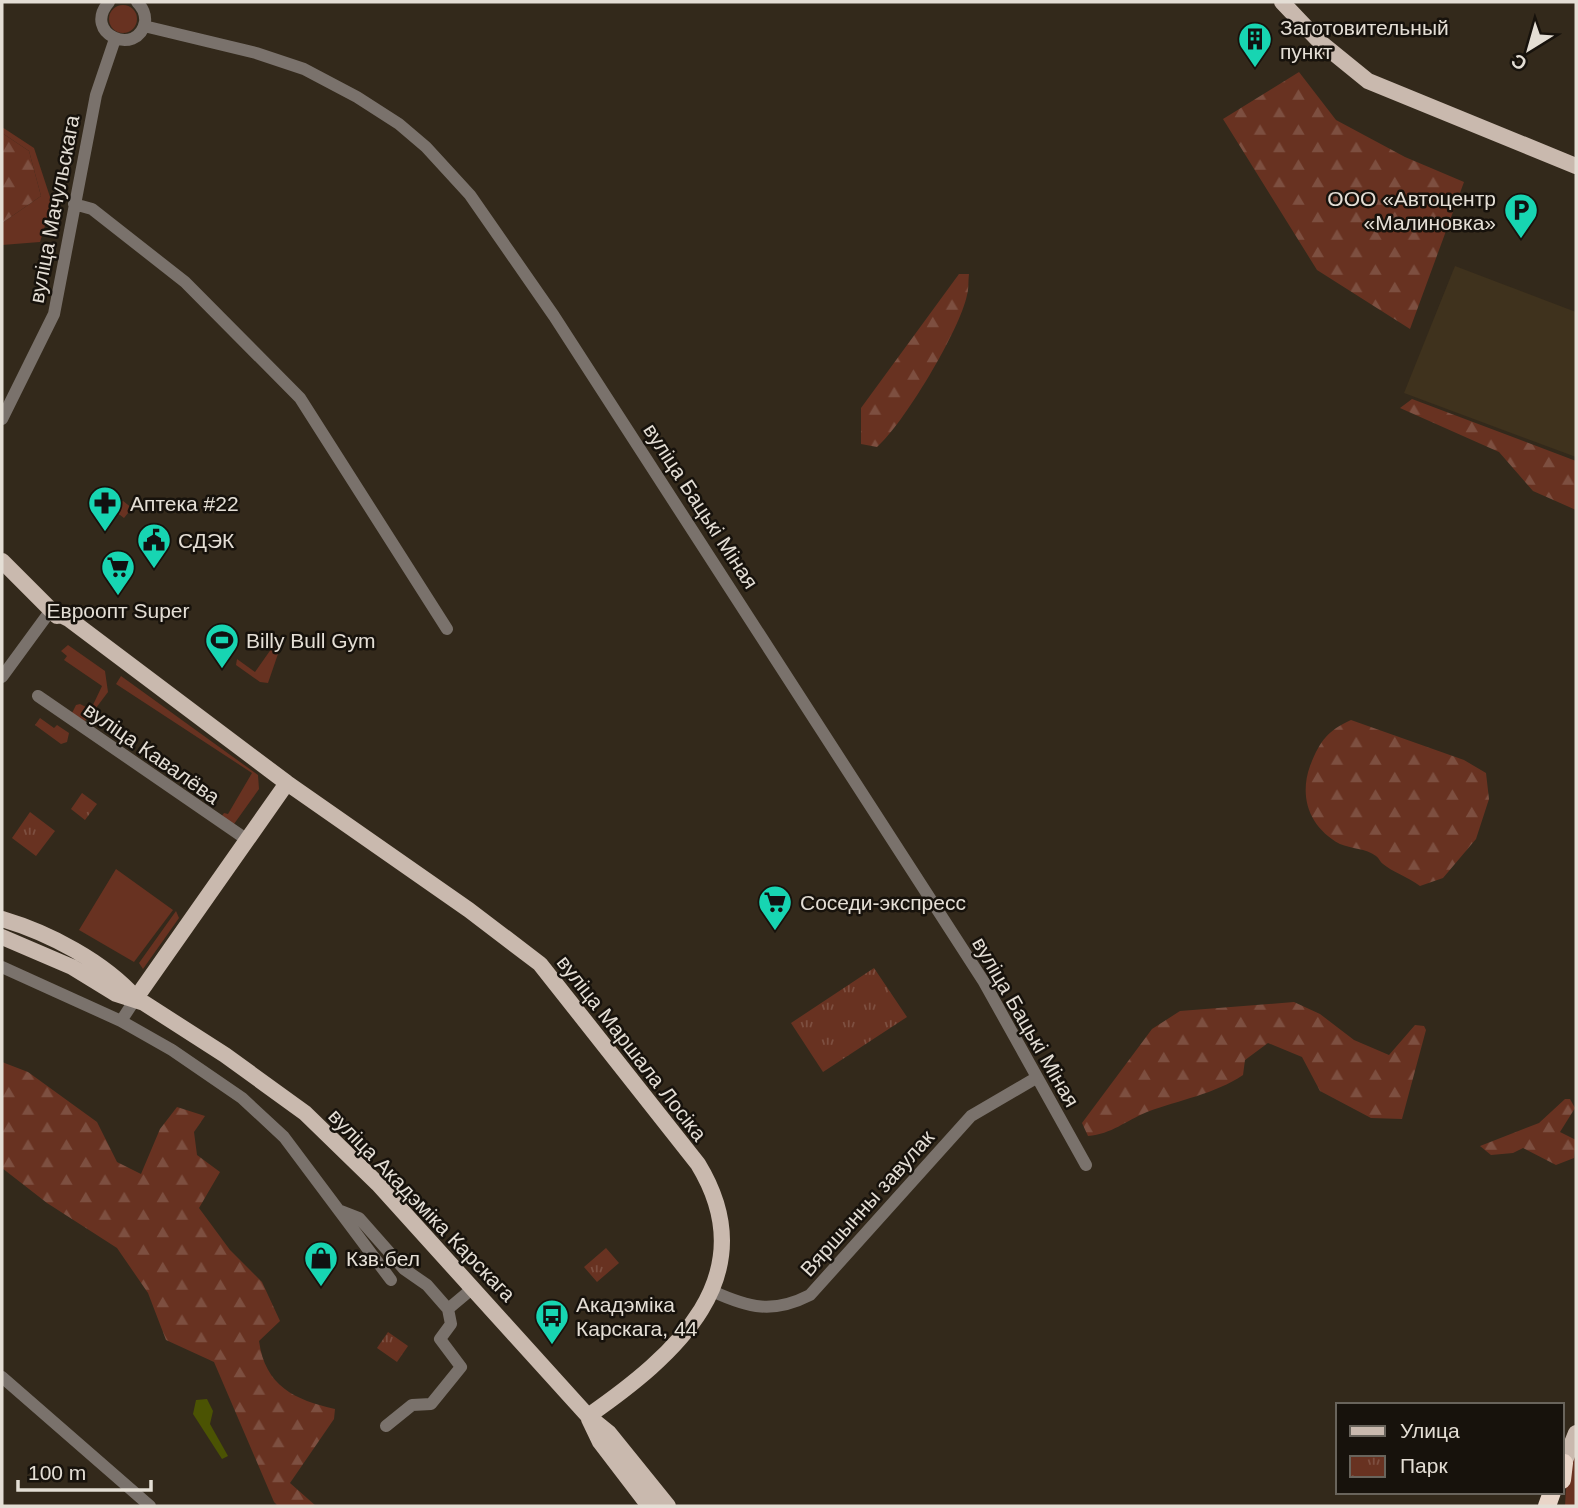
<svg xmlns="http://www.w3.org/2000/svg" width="1578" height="1508" viewBox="0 0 1578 1508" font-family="Helvetica,sans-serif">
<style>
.built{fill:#3f321d}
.grass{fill:#683221}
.forest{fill:url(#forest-firs)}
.park{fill:url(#park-tufts)}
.water{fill:#4b5303}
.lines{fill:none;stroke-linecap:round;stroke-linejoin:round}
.minor{stroke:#7a726c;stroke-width:12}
.major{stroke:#c9b9ae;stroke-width:16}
.highway{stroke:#e9d5c8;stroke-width:18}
.labels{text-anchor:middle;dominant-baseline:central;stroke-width:5;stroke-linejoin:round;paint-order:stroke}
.poi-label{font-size:21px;fill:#e4ded5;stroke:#17120c;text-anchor:start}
.street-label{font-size:21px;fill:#e4ded5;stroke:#17120c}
</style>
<defs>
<pattern id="forest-firs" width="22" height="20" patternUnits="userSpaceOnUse" patternTransform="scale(1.75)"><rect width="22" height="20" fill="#683221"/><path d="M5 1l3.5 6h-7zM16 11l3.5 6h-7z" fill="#7d4f40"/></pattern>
<pattern id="park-tufts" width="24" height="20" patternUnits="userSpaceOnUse" patternTransform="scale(1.75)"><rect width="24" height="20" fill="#683221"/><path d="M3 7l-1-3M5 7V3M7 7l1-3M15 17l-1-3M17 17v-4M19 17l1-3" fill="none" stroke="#7d4f40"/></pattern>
</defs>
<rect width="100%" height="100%" fill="#33291b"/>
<!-- built -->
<path class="built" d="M1455 266 1576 312V457L1404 393Z"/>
<!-- grass -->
<path class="grass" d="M109 19a14 14 0 1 1 28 0a14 14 0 1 1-28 0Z
M2 127 34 148 52 203 40 242 2 245V223L41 196 29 151 2 133Z
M68 645 105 671 108 692 96 708 93 705 102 686 64 660 67 656 61 651Z
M274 645 279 651 268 683 260 682 236 665 237 659 255 672Z
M121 676 258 775 259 789 234 824 221 817 224 813 228 814 252 773 116 684Z
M80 704 94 711 84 722 72 713 76 705Z
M116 869 173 910 134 962 79 930Z
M176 911 179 918 143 969 139 963Z
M1576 1446V1506H1565L1566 1487Z"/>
<!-- forest -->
<path class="forest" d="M1299 72 1336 120 1405 157 1464 182 1410 329 1317 270 1223 119Z
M2 133 29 151 41 196 2 223Z
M959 274H969C968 281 969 289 967 295 960 330 903 425 877 447L861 444V408Z
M1412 399 1576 461V510L1533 491 1499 452 1400 408Z
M1351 720 1464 760 1486 773 1489 799 1476 839 1443 878 1420 886C1408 877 1391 871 1383 864 1380 862 1379 858 1376 856 1366 848 1351 849 1340 844 1309 827 1299 797 1310 766 1320 741 1327 731 1351 720Z
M1294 1002 1320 1014 1354 1040 1389 1055 1415 1025 1424 1026 1426 1030 1402 1119 1371 1118 1320 1091 1302 1057 1268 1043 1245 1060 1243 1075C1215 1094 1179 1100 1147 1112 1125 1121 1112 1134 1088 1136L1082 1123 1152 1029 1180 1011Z
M2 1062 28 1072 97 1122 117 1162 141 1174 160 1129 177 1107 205 1116 194 1132 197 1155 220 1172 199 1208 230 1250 262 1282 280 1321 259 1341C265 1386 295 1400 335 1409L334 1419 290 1483 316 1506H278L274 1502 214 1362 166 1340 148 1293 117 1248 47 1203 2 1168Z
M1565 1099H1570L1575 1108 1560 1132 1576 1140 1574 1158 1556 1165 1523 1148 1513 1153 1491 1155 1480 1146 1539 1123Z"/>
<!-- park -->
<path class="park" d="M102 497 113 505 123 501 132 508 124 518 107 505 102 511 97 507Z
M40 718 54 728 57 725 69 733 67 742 61 744 35 725Z
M82 793 97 804 85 820 71 809Z
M30 812 55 831 36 856 12 838Z
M874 968 907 1017 823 1072 791 1023Z
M606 1248 619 1263 597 1282 584 1267Z
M388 1332 408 1346 397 1362 377 1348Z"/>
<!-- water -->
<path class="water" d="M207 1399 213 1411 210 1424 228 1456 222 1459 193 1414 196 1400Z"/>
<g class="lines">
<!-- minor -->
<path class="minor" d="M109 2C81 34 138 58 145 22 146 14 143 8 137 2
M144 26 256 53 304 69 357 97 399 124 426 147 470 195 554 316 984 982 1086 1165
M74 204 92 209 185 282 300 398 447 629
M2 419 54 314 96 95 115 39
M2 677 51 610
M38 696 246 839
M2 967 121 1021 172 1050 242 1098 284 1137 391 1280
M121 1021 136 998
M341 1211 359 1218 404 1269 427 1285 448 1309 451 1324 440 1339 461 1367 431 1404 412 1405 386 1426
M712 1291C749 1308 773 1314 810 1295L971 1116 1036 1078
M448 1309 473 1288
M2 1377 150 1506"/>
<!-- major -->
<path class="major" d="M1282 2 1320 42 1368 81 1576 166
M2 561 57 616
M51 610 69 619 287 783 469 910 540 964 698 1164C767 1277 674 1356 588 1416
M2 919C49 933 103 961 136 998
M2 937 72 967 116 994 144 1003 225 1055 305 1113 378 1184 588 1416 609 1433 668 1506
M136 998 287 783
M589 1419 600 1442 649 1506
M1564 1463 1576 1433"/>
<!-- highway -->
<path class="highway" d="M1562 1480 1564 1463
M1547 1506 1552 1492"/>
</g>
<!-- icons -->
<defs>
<g id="building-pin" transform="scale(1.75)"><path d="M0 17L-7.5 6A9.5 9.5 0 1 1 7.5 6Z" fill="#17d5b2" stroke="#17120c"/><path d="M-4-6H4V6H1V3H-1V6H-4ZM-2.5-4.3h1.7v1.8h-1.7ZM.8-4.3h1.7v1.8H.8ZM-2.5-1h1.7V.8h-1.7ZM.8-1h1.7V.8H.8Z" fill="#111"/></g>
<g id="parking-pin" transform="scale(1.75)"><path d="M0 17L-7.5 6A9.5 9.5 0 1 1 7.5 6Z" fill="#17d5b2" stroke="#17120c"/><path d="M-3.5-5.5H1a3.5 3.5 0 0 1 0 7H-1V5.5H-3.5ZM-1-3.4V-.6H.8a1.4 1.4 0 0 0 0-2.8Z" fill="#111"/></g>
<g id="pharmacy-pin" transform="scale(1.75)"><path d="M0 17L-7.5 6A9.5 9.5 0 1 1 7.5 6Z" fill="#17d5b2" stroke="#17120c"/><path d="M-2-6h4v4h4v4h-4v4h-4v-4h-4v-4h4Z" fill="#111"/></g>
<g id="civic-pin" transform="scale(1.75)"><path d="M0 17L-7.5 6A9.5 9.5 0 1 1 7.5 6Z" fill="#17d5b2" stroke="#17120c"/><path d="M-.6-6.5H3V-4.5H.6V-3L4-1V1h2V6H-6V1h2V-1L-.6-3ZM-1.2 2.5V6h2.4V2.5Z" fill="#111"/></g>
<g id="supermarket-pin" transform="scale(1.75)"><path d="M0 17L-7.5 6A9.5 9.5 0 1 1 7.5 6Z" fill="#17d5b2" stroke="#17120c"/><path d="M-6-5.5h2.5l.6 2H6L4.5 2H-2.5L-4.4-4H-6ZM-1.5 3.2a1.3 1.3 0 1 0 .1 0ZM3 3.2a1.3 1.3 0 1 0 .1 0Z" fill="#111"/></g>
<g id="stadium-pin" transform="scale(1.75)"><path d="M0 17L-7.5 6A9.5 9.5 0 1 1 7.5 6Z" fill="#17d5b2" stroke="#17120c"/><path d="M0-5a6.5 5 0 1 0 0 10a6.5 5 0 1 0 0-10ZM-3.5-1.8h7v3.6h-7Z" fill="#111"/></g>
<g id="shop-pin" transform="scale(1.75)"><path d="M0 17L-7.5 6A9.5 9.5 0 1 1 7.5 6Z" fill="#17d5b2" stroke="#17120c"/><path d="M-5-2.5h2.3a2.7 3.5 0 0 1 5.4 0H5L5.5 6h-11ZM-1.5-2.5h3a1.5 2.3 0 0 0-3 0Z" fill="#111"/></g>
<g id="bus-pin" transform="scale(1.75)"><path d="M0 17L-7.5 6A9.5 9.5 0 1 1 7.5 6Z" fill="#17d5b2" stroke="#17120c"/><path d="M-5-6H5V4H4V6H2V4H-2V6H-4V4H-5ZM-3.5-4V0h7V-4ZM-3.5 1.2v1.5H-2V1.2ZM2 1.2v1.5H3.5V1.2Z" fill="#111"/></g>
</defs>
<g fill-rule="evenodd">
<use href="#building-pin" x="1255" y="39"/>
<use href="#parking-pin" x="1521" y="210"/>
<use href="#pharmacy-pin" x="105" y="503"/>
<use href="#civic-pin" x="154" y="540"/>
<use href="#supermarket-pin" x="118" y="567"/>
<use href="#stadium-pin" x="222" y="640"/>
<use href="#supermarket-pin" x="775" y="902"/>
<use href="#shop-pin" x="321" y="1258"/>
<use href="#bus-pin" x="552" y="1316"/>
</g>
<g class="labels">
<!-- poi labels -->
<g class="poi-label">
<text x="1280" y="27">Заготовительный<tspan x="1280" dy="24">пункт</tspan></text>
<text x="1496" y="198" text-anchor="end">ООО «Автоцентр<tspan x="1496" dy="24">«Малиновка»</tspan></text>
<text x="130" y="503">Аптека #22</text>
<text x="178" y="540">СДЭК</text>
<text x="118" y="610" text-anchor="middle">Евроопт Super</text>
<text x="246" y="640">Billy Bull Gym</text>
<text x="800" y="902">Соседи-экспресс</text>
<text x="346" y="1258">Кзв.бел</text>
<text x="576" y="1304">Акадэміка<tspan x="576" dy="24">Карскага, 44</tspan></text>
</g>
<!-- street labels -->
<g class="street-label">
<text transform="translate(54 209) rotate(-79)">вуліца Мачульскага</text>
<text transform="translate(701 506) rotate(57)">вуліца Бацькі Міная</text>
<text transform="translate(152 753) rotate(35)">вуліца Кавалёва</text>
<text transform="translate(1026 1022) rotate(60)">вуліца Бацькі Міная</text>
<text transform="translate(632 1048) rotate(52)">вуліца Маршала Лосіка</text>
<text transform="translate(867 1203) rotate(-48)">Вяршынны завулак</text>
<text transform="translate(422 1205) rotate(46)">вуліца Акадэміка Карскага</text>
</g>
</g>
<!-- border -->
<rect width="1578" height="1508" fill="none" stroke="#e4ded5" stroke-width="7"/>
<!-- legend -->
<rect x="1336" y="1403" width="228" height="91" fill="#17120c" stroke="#69645c" stroke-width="2"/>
<rect x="1350" y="1426" width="35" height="10" fill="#c9b9ae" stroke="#69645c" stroke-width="2"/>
<text x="1400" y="1438" font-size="21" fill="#e4ded5">Улица</text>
<rect x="1350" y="1456" width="35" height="21" fill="url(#park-tufts)" stroke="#69645c" stroke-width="2"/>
<text x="1400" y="1473" font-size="21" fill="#e4ded5">Парк</text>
<!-- north arrow -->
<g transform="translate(1529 49) rotate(217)" stroke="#17120c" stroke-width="5" paint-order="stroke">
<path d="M0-5L12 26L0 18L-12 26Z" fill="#e4ded5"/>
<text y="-10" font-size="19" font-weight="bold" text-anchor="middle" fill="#e4ded5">С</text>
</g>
<!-- scale -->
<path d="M18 1480v10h133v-10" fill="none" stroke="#e4ded5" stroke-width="3.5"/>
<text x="28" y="1480" font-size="21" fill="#e4ded5" stroke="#17120c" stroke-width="5" paint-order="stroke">100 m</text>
</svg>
